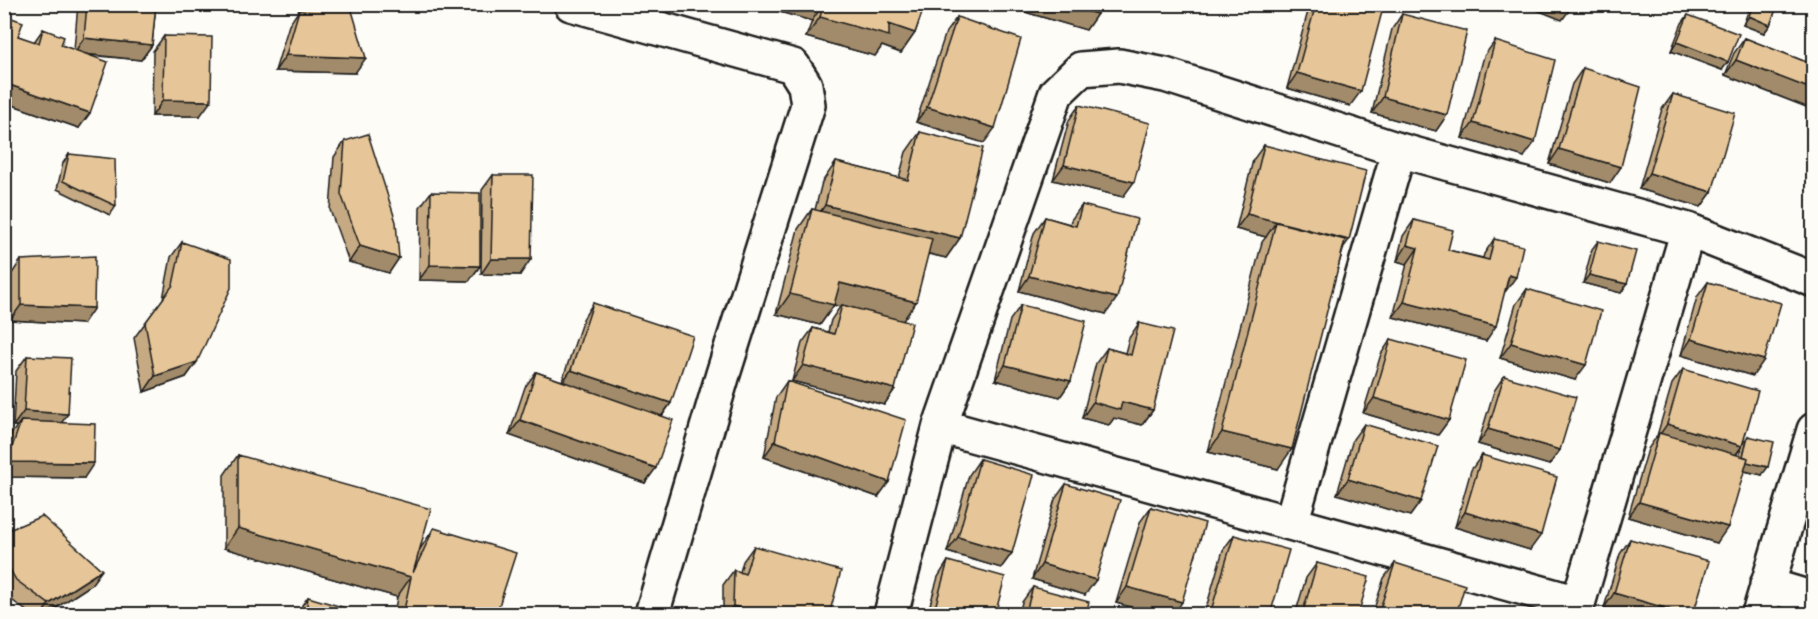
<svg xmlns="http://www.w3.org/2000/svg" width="1818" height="619" viewBox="0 0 1818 619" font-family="Delius,sans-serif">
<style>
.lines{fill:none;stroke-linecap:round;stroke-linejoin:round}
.street-casing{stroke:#1c1c1c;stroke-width:38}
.street{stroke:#fdfcf7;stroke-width:33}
.wall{fill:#c6aa83;stroke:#1c1c1c;stroke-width:1.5;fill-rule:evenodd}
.shaded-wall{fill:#a18b6a;stroke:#1c1c1c;stroke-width:1.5}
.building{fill:#e6c698;stroke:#1c1c1c;stroke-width:1.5}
</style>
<rect width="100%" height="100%" fill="#fdfcf7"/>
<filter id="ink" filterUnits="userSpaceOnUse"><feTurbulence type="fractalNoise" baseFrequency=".0167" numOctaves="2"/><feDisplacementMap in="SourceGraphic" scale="12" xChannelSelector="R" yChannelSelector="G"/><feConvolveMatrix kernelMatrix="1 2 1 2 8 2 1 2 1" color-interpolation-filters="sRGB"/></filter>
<g filter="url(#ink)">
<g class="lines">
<!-- street casing -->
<g class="street-casing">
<path id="street" d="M571 4 793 66 805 85 808 105 723 374 652 614
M940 426 1578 603
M1291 523 1399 150
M1767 585 1814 599
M891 614 940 426 1056 93 1081 69 1119 66 1165 75 1399 150 1688 230 1814 280
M1575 614 1688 230
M1759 614 1814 430"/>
</g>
<!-- street -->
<use href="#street" class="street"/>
</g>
<!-- wall -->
<path class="wall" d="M78 4H156L152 45 141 60 88 55 79 128 4 102V18L6 16 18 36 34 42 43 29 61 45 74 50Z
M782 4H925L915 33 901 53 882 46 875 56 806 37 812 21 780 12Z
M955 4H968L964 9Z
M1027 4H1100L1097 14 1086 30 1025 12Z
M1310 4H1372L1350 106 1287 88Z
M1751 4H1778L1770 25 1764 33 1743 25Z
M1800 4H1814V14Z
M299 10 355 73 275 71 289 25Z
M1402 14 1447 115 1436 131 1372 113 1392 29Z
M1688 15 1722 70 1671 51 1682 23Z
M957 17 984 143 916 122 946 32Z
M164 36 200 116H152L153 51Z
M1745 38 1814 65V110L1725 75 1734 53Z
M1495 41 1524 157 1462 138 1484 56Z
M1583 68 1610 183 1549 164 1572 84Z
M1673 94 1712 192 1701 207 1639 189 1662 109Z
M1079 105 1123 197 1053 180 1069 120Z
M920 132 960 238 946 258 928 254 903 321 895 389 884 405 792 381 802 343 813 328 828 332 831 320 840 307 834 305 820 325 776 314 798 229 812 209 815 210 822 182 836 162 899 178 906 152Z
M345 141 399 258 389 273 349 262 330 210 334 157Z
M1264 145 1344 247 1278 469 1208 452 1262 242 1266 237 1236 229 1253 160Z
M69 154 116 206 110 215 57 189 63 163Z
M493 175 520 275 481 274 482 190Z
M431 192 480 266 469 281 419 280 420 207Z
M1082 205 1106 314 1019 291 1034 233 1045 217 1070 224 1071 220Z
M1414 220 1448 250 1483 258 1484 254 1494 239 1486 341 1393 317 1407 264 1397 261 1403 236Z
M1598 241 1627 284 1621 293 1583 283 1592 249Z
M182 242 197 362 186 377 144 392 134 338 163 299 171 257Z
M21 260 83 324 10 320 11 275Z
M1708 282 1753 376 1681 355 1697 297Z
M1527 289 1575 380 1500 358 1516 304Z
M593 303 671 403 662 416 645 483 509 435 525 387 536 372 562 381 583 319Z
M1021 305 1071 381 1060 397 995 380 1010 320Z
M1139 323 1153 410 1142 425 1114 418 1109 425 1082 418 1096 363 1107 348 1125 353 1129 338Z
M1391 339 1449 420 1438 435 1363 413 1381 354Z
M27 356 61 423 84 478 4 477V452L10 436 17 426H13L16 371Z
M1683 369 1743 444 1748 436 1762 475 1744 471 1717 543 1628 517 1648 449 1657 436 1672 384ZM1742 446 1739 456 1736 455Z
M1504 376 1560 450 1549 465 1478 444 1494 391Z
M787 381 878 497 764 457 776 397Z
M1364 424 1421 501 1410 516 1337 494 1353 439Z
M238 455 420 549 434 528 496 615H394L397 597 224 548V475Z
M1482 455 1530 550 1455 527 1471 470Z
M980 459 1012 553 1001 568 947 552 969 475Z
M1066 484 1085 595 1032 579 1055 499Z
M1151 507 1174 615H1160L1116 603 1140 522Z
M4 532 91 585 45 615H32L5 595Z
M1234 535 1270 615H1204L1223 550Z
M1630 539 1693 615H1625L1604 608 1620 554Z
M754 546 829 615H723V585L734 570 740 572 743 561Z
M948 561 995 615H927L938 577Z
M1317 563 1358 615H1295L1306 578Z
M1395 563 1456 615H1372L1384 578Z
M1033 587 1086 615H1019L1022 602Z
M308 597 346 615H301L302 605Z"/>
<!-- shaded-wall -->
<path class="shaded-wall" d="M786 4H823L812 21 780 12Z
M1031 4H1062L1097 14 1086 30 1025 12Z
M1522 4H1572L1573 5 1562 20Z
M1663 4H1672L1670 7Z
M1749 16 1770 25 1764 33 1743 25Z
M820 17 889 24 915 33 901 53 882 46 875 56 806 37Z
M84 38 152 45 141 60 74 53Z
M1677 42 1728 62 1722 70 1671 51Z
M286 55 366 58 355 73 275 71Z
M1736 60 1814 90V110L1725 75Z
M1297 73 1361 91 1350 106 1287 88Z
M4 83 90 113 79 128 4 102Z
M1383 97 1447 115 1436 131 1372 113Z
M163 100 211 101 200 116H152Z
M927 107 995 128 984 143 916 122Z
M1473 123 1535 142 1524 157 1462 138Z
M1559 149 1621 167 1610 183 1549 164Z
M1064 165 1134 182 1123 197 1053 180Z
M1649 173 1712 192 1701 207 1639 189Z
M825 205 960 238 946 258 811 225Z
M1247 214 1349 240 1338 255 1276 222 1266 237 1236 229Z
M1407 245 1418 248 1407 264 1397 261Z
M360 246 399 258 389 273 349 262Z
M491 259H531L520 275 481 274Z
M430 265 480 266 469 281 419 280Z
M1509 275 1516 277 1505 292Z
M1589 275 1627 284 1621 293 1583 283Z
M1029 276 1117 298 1106 314 1019 291Z
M840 283 916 302 902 322 842 305 840 307 834 305 820 325 776 314 790 294Z
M1404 302 1496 326 1486 341 1393 317Z
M21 305 94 308 83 324 10 320Z
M1691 339 1764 360 1753 376 1681 355Z
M1511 343 1586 365 1575 380 1500 358Z
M197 362 186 377 144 392 155 376Z
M803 365 895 389 884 405 792 381Z
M1005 365 1071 381 1060 397 995 380Z
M571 370 671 403 660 418 560 386Z
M1374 398 1449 420 1438 435 1363 413Z
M1093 402H1122L1153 410 1142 425 1114 418 1109 425 1082 418Z
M24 411 68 414 57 429 21 421 17 426H13Z
M520 420 656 468 645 483 509 435Z
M1667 424 1742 446 1731 461 1658 437Z
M1488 429 1560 450 1549 465 1478 444Z
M1222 432 1292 449 1278 469 1208 452Z
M775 441 889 482 878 497 764 457Z
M1741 460 1768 467 1762 475 1736 469Z
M7 462 94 463 84 478 4 477V465Z
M1348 479 1421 501 1410 516 1337 494Z
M1639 502 1728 527 1717 543 1628 517Z
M1465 512 1541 535 1530 550 1455 527Z
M238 528 411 577 397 597 224 548Z
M958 537 1012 553 1001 568 947 552Z
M1042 564 1096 580 1085 595 1032 579Z
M102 570 91 585 45 615H41L49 604Z
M1127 587 1182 602 1174 615H1160L1116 603Z
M1614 593 1689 615H1625L1604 608Z
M733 606 763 615H727Z"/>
<!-- building -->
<path class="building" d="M87 4H156L152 45 84 38Z
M350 4 366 58 286 55 299 10Z
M824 4H925L915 33 889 24V36L820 17Z
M1062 4H1100L1097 14Z
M1316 4H1372L1383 8 1361 91 1297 73Z
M1753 4H1778L1770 25 1749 16Z
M1402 14 1467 31 1447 115 1383 97Z
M1688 15 1739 34 1728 62 1677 42Z
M6 16 23 22 18 36 39 43 43 29 64 37 61 45 108 62 90 113 4 83V20Z
M957 17 1021 39 995 128 927 107Z
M164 36 212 37 211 101 163 100Z
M1745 38 1814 65V90L1736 60Z
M1495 41 1555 60 1535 142 1473 123Z
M1583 68 1641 87 1621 167 1559 149Z
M1673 94 1735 113 1712 192 1649 173Z
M1079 105 1150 123 1134 182 1064 165Z
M920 132 983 148 960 238 825 205 836 162 908 180Z
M368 134 396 222 399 258 360 246 341 194 345 141Z
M1264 145 1366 171 1349 240 1247 214Z
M69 154 115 159 116 206 63 181Z
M493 175H533L531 259H491Z
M431 192 480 193V266L430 265Z
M1082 205 1137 219 1117 298 1029 276 1045 217 1076 226Z
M812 209 932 239 916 302 840 283 834 305 790 294Z
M1414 220 1453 230 1448 250 1489 260 1494 239 1523 246 1516 277 1509 275 1496 326 1404 302 1418 248 1407 245Z
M1276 222 1345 240 1292 449 1222 432Z
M1598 241 1636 251 1627 284 1589 275Z
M182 242 231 259V288L197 362 155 376 145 323 173 285Z
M95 256 94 308 21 305V260Z
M1708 282 1781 303 1764 360 1691 339Z
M1527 289 1601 311 1586 365 1511 343Z
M593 303 693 336 671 403 571 370Z
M842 305 912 323 895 389 803 365 813 328 834 334Z
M1021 305 1086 321 1071 381 1005 365Z
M1139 323 1173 331 1153 410 1122 402 1120 410 1093 402 1107 348 1131 355Z
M1391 339 1466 360 1449 420 1374 398Z
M27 356 71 358 68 414 24 411Z
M1683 369 1758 391 1742 446 1667 424Z
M536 372 673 420 656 468 520 420Z
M1504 376 1576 397 1560 450 1488 429Z
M787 381 906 420 889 482 775 441Z
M21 421 95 424 94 463 7 462Z
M1364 424 1438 446 1421 501 1348 479Z
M1659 433 1748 458 1728 527 1639 502Z
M1748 436 1774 442 1768 467 1747 462 1748 458 1743 456Z
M238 455 431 509 413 573 434 528 516 553 496 615H403L411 577 238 528Z
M1482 455 1557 477 1541 535 1465 512Z
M980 459 1034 475 1012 553 958 537Z
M1066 484 1120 500 1096 580 1042 564Z
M1151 507 1205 523 1182 602 1127 587Z
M42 516 102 570 49 604 16 580 4 559V532Z
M1234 535 1289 550 1270 615 1210 614Z
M1630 539 1709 561 1693 615H1689L1614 593Z
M754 546 841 571 829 615H763L733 606 734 570 745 574Z
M948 561 1005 577 995 615H933Z
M1317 563 1369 577 1358 615H1302Z
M1395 563 1465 585 1456 615H1378Z
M1033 587 1089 602 1086 615H1025Z
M308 597 349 609 346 615H306Z
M1116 612 1125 615H1115Z"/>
</g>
<!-- margin -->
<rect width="1818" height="619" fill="none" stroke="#fdfcf7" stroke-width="24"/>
<rect x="12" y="12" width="1794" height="595" fill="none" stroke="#1c1c1c" stroke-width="2" filter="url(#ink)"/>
</svg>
